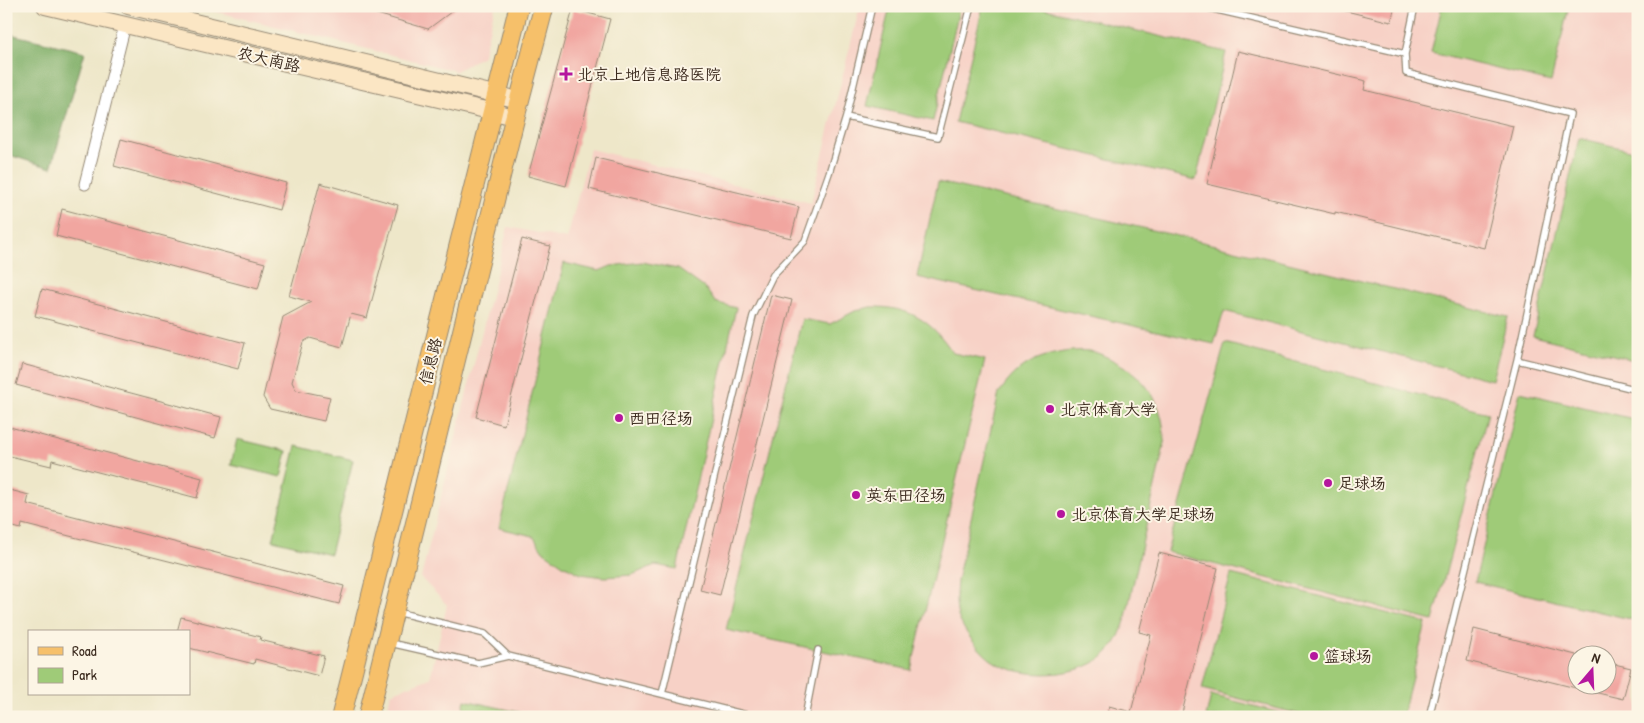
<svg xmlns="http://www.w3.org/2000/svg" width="1644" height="723" viewBox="0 0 1644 723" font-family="'Patrick Hand','LXGW WenKai TC',sans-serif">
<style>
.built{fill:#f7d1c6;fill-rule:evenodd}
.green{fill:#9fcb78;stroke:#6d7a4b}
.forest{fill:#7faf68;stroke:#5d6c43}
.building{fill:#f1a6a0}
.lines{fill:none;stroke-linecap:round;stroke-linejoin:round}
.service-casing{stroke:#948874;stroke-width:8}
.minor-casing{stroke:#948874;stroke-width:13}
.secondary-casing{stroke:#948874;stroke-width:18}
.primary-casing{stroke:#948874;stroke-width:21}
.service{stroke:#fff;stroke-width:5.5}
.minor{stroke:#fff;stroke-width:11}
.secondary{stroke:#fbe6c4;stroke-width:16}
.primary{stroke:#f6c06b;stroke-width:19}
.poi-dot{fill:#b5179e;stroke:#fcf5e5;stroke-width:2}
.labels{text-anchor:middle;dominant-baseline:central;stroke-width:4;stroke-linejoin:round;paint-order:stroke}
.street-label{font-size:16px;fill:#3b2a1e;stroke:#fcf5e5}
.poi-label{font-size:16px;fill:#3b2a1e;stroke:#fcf5e5;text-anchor:start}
</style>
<rect width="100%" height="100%" fill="#fcf5e5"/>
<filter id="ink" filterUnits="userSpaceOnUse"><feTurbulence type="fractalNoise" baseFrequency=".02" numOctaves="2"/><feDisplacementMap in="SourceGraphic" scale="10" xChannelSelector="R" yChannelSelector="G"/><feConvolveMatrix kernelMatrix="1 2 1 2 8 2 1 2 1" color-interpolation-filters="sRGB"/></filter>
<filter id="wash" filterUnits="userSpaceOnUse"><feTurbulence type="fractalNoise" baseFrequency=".0096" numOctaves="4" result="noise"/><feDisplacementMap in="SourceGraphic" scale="20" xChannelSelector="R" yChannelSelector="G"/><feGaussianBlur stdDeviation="1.12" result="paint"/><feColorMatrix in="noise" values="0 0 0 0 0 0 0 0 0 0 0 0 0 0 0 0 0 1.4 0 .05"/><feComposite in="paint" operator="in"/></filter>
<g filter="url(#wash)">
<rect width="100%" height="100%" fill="#eee7c9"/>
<!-- built -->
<path class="built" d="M193 6H495L483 56 456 71Z
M860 6H1638V717H386L391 693 430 678 447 605 421 578 508 227 567 239 590 149 811 203ZM1576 656H1606V686H1576Z"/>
<!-- green -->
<path class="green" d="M890 6H960L933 121 867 106Z
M983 6H1033L1226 52 1196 180 955 122Z
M1442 6H1569L1551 82 1431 53Z
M1579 138 1638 152V361L1533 336Z
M938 182 1174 235 1508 317 1492 380 1224 311 1214 344 917 277Z
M642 262 678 269 706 289 715 302 736 308 677 569 655 565 632 575 605 577 581 574 563 565 543 551 533 536 499 528 564 263 599 271 611 266Z
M870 307C909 306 932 321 953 353L985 360 911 670 726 630 802 319 830 324 855 311Z
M1225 343 1488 413 1433 621 1167 552Z
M1070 351C1077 351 1083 350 1090 351 1100 353 1109 358 1118 363 1150 380 1166 410 1164 446L1125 621C1121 632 1117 643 1109 651 1084 679 1020 681 990 659 977 648 964 632 958 616 955 605 956 592 957 581L999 393C1019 364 1036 356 1070 351Z
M1520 392 1638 420V621L1475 582Z
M237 439 287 451 281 477 231 465Z
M296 446 353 460 330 554 273 540Z
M1231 574 1426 623 1402 717H1310L1202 689Z
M1211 695 1296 717H1206Z
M465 700 540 717H461Z"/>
<!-- forest -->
<path class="forest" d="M6 33 85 52 51 168 6 154Z"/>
<g id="blocks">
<!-- building -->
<path class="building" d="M360 6H459L428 29 360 9Z
M1342 6H1395L1391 22 1342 10Z
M573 9 610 19 566 186 528 176Z
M1238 51 1366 81 1364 90 1513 126 1484 248 1335 212V214L1207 184Z
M121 139 286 183 279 210 114 166Z
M596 158 799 207 791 238 589 189Z
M320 183 398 205 367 318 351 314 342 347 310 338 303 342 292 382 296 390 330 397 324 421 270 409 263 397 283 317 311 302 289 296Z
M62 209 265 263 258 289 56 236Z
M522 239 550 246 504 425 476 417Z
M42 289 245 343 238 369 35 316Z
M771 295 792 300 720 595 700 590Z
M22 364 221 417 215 438 16 385Z
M6 426 202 478 197 498 52 460 51 466 6 455Z
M6 489 29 495 27 504 344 586 339 604 22 524 21 529 6 525Z
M1159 553 1218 568 1181 717H1106L1109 706 1131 712 1151 635 1139 632Z
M181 617 261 637 260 640 324 656 319 676 255 659 254 664 189 648V632H177Z
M1474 629 1576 655V688L1467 661Z
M1606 662 1631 668 1623 699 1581 689 1582 686H1606Z"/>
</g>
</g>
<g filter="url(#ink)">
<use href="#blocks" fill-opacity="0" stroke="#948874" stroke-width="1"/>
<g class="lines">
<!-- service casing -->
<g class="service-casing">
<path id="service" d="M872 6 846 117 938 137 971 6
M1200 6 1405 54 1415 6
M1405 54 1406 73 1570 114 1517 360 1429 717
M1517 360 1638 390
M397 612 485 634 508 656
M390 643 478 663 508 656 755 717
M662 694 753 316 773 275 805 241 829 173 846 117
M805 717 818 650"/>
</g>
<!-- minor casing -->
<g class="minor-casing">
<path id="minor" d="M85 184 125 25"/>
</g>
<!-- secondary casing -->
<g class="secondary-casing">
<path id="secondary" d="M45 6 515 117
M128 6 519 100"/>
</g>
<!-- primary casing -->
<g class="primary-casing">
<path id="primary" d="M341 717 519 6
M368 717 515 117 544 6"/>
</g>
<!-- service -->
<use href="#service" class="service"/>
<!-- minor -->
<use href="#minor" class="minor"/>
<!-- secondary -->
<use href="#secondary" class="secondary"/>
<!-- primary -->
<use href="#primary" class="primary"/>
</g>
</g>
<!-- markers -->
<g class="poi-dot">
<path d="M563.5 66.5h5v5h5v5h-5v5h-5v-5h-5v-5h5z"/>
<circle cx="1050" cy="409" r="5"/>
<circle cx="619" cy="418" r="5"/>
<circle cx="1328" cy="483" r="5"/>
<circle cx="856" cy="495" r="5"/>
<circle cx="1061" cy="514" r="5"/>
<circle cx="1314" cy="656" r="5"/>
</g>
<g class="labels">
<!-- street labels -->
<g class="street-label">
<text transform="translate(269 59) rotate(13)">农大南路</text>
<text transform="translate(430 361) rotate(-76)">信息路</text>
</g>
<!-- poi labels -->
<g class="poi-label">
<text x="577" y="74">北京上地信息路医院</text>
<text x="1060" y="409">北京体育大学</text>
<text x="629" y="418">西田径场</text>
<text x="1338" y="483">足球场</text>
<text x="866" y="495">英东田径场</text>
<text x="1071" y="514">北京体育大学足球场</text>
<text x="1324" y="656">篮球场</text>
</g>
</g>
<!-- margin -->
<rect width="1644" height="723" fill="none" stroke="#fcf5e5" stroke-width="25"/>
<!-- legend -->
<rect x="28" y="630" width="162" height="65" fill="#fcf5e5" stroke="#afa495"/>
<rect x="38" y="647" width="25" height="8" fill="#f6c06b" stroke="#afa495"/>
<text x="72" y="656" font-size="15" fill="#3b2a1e">Road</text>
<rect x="38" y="668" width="25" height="15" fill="#9fcb78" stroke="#afa495"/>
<text x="72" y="680" font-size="15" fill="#3b2a1e">Park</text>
<!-- north arrow -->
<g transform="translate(1592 670) rotate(19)"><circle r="24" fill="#fcf5e5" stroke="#afa495"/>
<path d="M0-4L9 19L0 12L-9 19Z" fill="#b5179e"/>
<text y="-8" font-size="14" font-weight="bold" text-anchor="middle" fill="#3b2a1e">N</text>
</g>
</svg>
